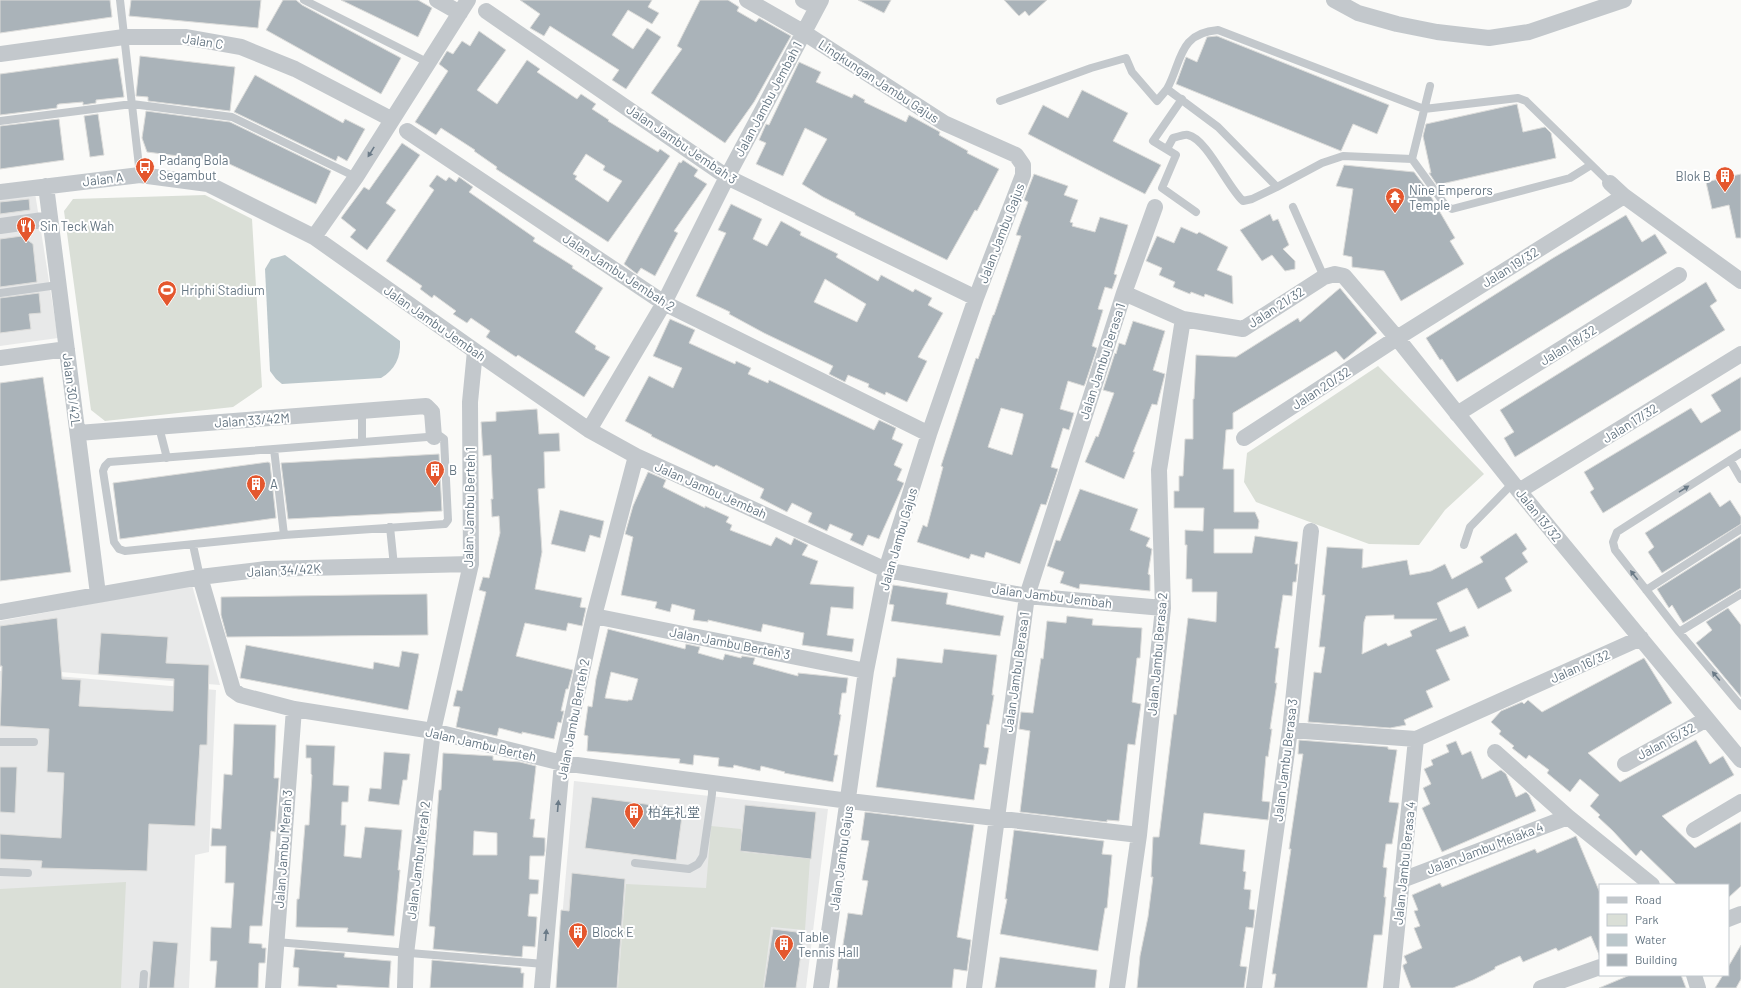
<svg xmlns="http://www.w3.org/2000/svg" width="1741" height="988" viewBox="0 0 1741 988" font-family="Barlow,'Noto Sans SC',sans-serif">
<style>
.built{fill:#e8e9e9}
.green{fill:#dadfd7}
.water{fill:#bbc7cb}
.building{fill:#aab3b9;stroke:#dcdcda;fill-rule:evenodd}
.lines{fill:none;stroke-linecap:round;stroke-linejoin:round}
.service{stroke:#c3c8cc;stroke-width:8}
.minor{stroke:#c3c8cc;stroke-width:16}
.oneway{fill:#6a7a87}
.labels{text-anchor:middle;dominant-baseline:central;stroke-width:4;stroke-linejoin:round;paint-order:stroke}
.street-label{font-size:13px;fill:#657683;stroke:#fff}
.poi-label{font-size:13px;fill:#657683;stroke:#fff;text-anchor:start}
</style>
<rect width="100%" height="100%" fill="#fafaf8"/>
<!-- built -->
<path class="built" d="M35 193 58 338 0 346V198Z
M192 585 220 685 0 667V621Z
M0 671 216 690 209 852 195 855 189 988H0Z
M574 781 828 809 806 988H556Z"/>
<!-- green -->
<path class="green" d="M205 195 252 219 262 387 233 407 105 421 91 410 64 211 73 199Z
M1378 366 1484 474 1445 510 1419 545 1369 544 1256 502 1244 482 1247 453Z
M711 826 741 829 742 852 810 859 805 930 771 927 763 988H618L626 884 706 888Z
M126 882 121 988H0V889Z"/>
<!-- water -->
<path class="water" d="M285 255 400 341C401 357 395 370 381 378L282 384 276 379 270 371 265 269 271 259Z"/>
<!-- building -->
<path class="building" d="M0 0H110L112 17 0 33Z
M131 0H261L258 28 129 16Z
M283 0H296L302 5 401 58 381 94 266 30Z
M341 0H418L432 8 418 37Z
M520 0H652L648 7 659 13 652 24 628 10 612 35 633 49 647 28 661 37 626 89 612 80 619 70 550 26 544 36 530 28 540 14Z
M700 0H728L739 7 737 11 756 22 759 18 791 36 754 102 725 143 651 93 682 49 677 46Z
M858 0H891L884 13Z
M1004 0H1047L1029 16 1025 11 1019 16Z
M479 31 506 50 477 90 497 104 527 60 540 69 537 72 577 99 581 94 596 104 592 109 609 120 608 121 658 152 660 149 670 156 608 242 496 169 497 167 474 151 475 150 441 128 436 135 415 122 448 71 439 64 447 51 453 54 462 41 470 46ZM586 154 605 166 603 170 622 181 608 202 575 179 577 176 573 174Z
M1217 36 1389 105 1377 134 1353 124 1341 151 1176 84 1186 57 1197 62 1207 37Z
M140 56 235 67 230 111 148 101V97L136 96Z
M118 58 124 97 96 100V103L83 105V102L59 104 57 105V108L0 115V74Z
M799 62 821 72 816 82 852 98 854 94 865 100 864 102 906 122 909 115 940 132 939 135 968 151 967 153 999 169 977 211 975 210 947 260 855 215V213L823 197 802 184 827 139 805 128 783 176 756 164 766 143 759 140 766 124 769 125Z
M255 75 343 123 345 119 365 129 347 161 338 156 336 161 234 112Z
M1082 90 1128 113 1113 141 1161 165 1145 194 1028 134 1043 105 1068 118Z
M1517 104 1523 132 1545 127 1551 133 1556 158 1437 185 1429 173H1431L1423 136 1426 124Z
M146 111 230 122 331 171 316 204 225 162 147 152 142 138Z
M98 114 104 155 90 157 84 116Z
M59 119 64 160 0 169V126Z
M402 143 420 155 386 203 396 210 367 250 350 237 356 230 341 218 364 187 369 190Z
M683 160 698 170 694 176 707 184 674 231 678 233 655 276 641 268 637 274 624 264 679 162 681 163Z
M1344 165 1414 172 1426 188 1455 238 1450 241 1464 264 1401 301 1384 271 1352 267V257L1343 255 1353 189 1336 186Z
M1034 174 1068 186 1064 195 1078 200 1070 222 1073 223 1072 226 1095 232 1100 217 1128 225 1114 274 1117 275 1112 289 1105 287 1098 309 1103 310 1092 346 1097 348 1085 384 1084 386 1068 381 1060 409 1074 413 1069 430 1063 428 1051 467 1058 469 1046 505 1041 504 1020 564 986 552 984 558 971 554 969 559 917 542 923 525 927 527 943 467 941 466 961 404 976 358 978 359 993 315H994L1021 236 1016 235 1028 202 1024 200ZM1001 408 1023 414V416L1012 455 988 447Z
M1741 174V238H1736L1729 205 1712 209 1706 182Z
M437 175 446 181 449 177 456 182 459 177 473 187 469 192 535 238 533 241 573 266 572 268 603 288 575 332 596 346 595 349 610 357 584 397 518 355 516 357 486 337 490 331 471 318 467 323 453 314 456 311 434 295 432 298 420 289 422 286 386 261 434 190 429 186Z
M29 199 30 210 0 214V202Z
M731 204 762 219 753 239 767 246 781 221 801 232 800 235 838 254 836 257 878 281 881 275 913 292 915 289 932 298 928 305 943 313 918 357 927 361 907 402 886 392 885 395 868 387 869 384 848 375 845 382 829 374 833 366 764 333 729 314 730 312 696 296 726 233 718 230ZM825 279 866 304 857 322 814 302Z
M1270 214 1273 221 1278 219 1289 245 1283 249 1295 261V269L1285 271 1272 255 1262 261 1240 230Z
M1626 215 1642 242 1655 234 1667 253 1457 382 1442 359 1440 360 1426 338 1553 258Z
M1181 227 1197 234 1199 232 1228 247 1217 270 1232 276 1233 304 1205 294 1204 297 1191 292 1190 294 1173 287 1175 282 1159 275 1162 268 1146 261 1157 236 1174 243Z
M22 236 33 244 37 282 0 287V239Z
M1706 282 1717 301 1710 306 1725 330 1515 457 1504 438 1514 432 1500 410Z
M1340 288 1377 333 1344 360 1336 351 1233 413V429L1226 430 1223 469H1234V512H1255L1259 521 1258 529H1214V553H1252L1255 536 1298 542 1295 564H1298L1296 582H1293L1292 596 1283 595 1275 648H1279L1275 683H1277L1270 729H1272L1268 757 1266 756 1262 801 1270 802 1268 820 1204 813 1200 844 1245 850 1243 871 1246 872 1244 889 1251 890 1249 909 1255 910 1253 928 1246 927 1240 966 1247 967 1244 988H1137L1140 956 1148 917 1153 877H1151L1153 837H1159L1174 714 1176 715 1188 618 1216 622 1217 592H1192V579H1186L1187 545H1185V530L1203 531 1204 508H1174V491H1179V476H1183L1185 439H1193V399H1194L1196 355 1236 357 1298 318 1300 322Z
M39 293 41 313 29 314 31 329 0 333V298Z
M670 319 695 330 689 343 735 364 736 361 751 368 748 374 768 383 769 380 874 430 879 420 896 428 892 439 903 444 894 465 902 469 897 480 904 483 879 539 868 535 863 546 850 540 853 534 830 524 827 531 808 522 812 513 792 503 787 512 760 498 764 489 716 465 714 467 651 436 652 435 625 421 649 376 673 388 682 368 653 356Z
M1133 321 1165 331 1153 370 1165 374 1157 405 1152 404 1133 452H1135L1124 479 1085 462 1096 436 1098 437 1114 393 1103 390 1115 353 1116 354 1119 343 1125 345Z
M43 377 71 572 0 581V383Z
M1741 377V430L1603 513 1590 492 1594 489 1584 472 1691 408 1701 423 1721 411 1711 395Z
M537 409 539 434 559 433 560 451 544 452 545 488 538 489 542 552 535 589 582 598 580 607 586 608 582 626 568 623 566 631 525 623 516 656 573 670 568 689H566L561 711H564L561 723 558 722 554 739 522 732V734L499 728 497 736 456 727 460 707 453 706 457 690 462 691 486 592 479 590 483 577 489 578 500 533 499 516 492 517 491 499H493L491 455 483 456 481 422 496 421V412Z
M439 454 442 511 288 519 281 463Z
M268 462 270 463 276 518 120 539 113 483Z
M648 472 666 480 663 487 705 508V506L729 517 726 522 732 525 730 530 771 546 776 537 791 545 794 538 808 545 802 555 818 561 810 584 854 587 853 609 831 607 827 635 854 639 852 652 802 645 804 633 763 624 761 632 708 620V622L693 620 695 610 672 604 670 612 655 608 657 602 621 595 633 537 625 534 633 506Z
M1080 489 1138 509 1130 530 1150 538 1146 546 1152 549 1148 574 1150 575V591L1080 584 1079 589 1060 583 1064 572 1047 566 1056 540 1060 541Z
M1710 492 1720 507 1730 500 1741 517V524L1662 573 1648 552 1654 547 1645 533Z
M560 510 604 521 600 538 590 535 585 552 551 544Z
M1516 533 1527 549 1522 553 1528 562 1505 578 1512 591 1478 609 1467 588 1437 603 1450 632 1465 626 1469 636 1436 650 1450 680 1426 691 1433 707 1404 720 1406 725 1390 728 1308 722 1314 672 1321 673 1325 647H1319L1325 595H1322L1327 547 1363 549 1362 568 1407 560 1410 575 1431 571 1445 564 1452 579 1483 562 1480 557ZM1394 615V619H1437L1410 631 1412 636 1388 646 1386 643 1362 654 1364 622 1366 616Z
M1741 536V588L1683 623 1672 605 1669 608 1657 589Z
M893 585 948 593 946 604 1004 616 1000 636 891 621 894 605 889 604Z
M427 594 428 635 227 637 221 615V597Z
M1728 608 1741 625V697L1696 643 1712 630 1706 622Z
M1067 616 1093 619 1092 625 1142 628 1140 658H1137L1132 702 1141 704 1135 745 1128 744 1119 821 1107 820V822L1020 812 1030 731 1019 729 1021 712 1033 713 1041 658 1043 659 1047 621 1066 623Z
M57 618 62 679 81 680 79 706 173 711 174 679 98 674 101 633 168 637 166 663 209 665 207 745H200L195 826 149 824 147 871 41 868 42 861 0 859V834L61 838 64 773 47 772 49 729 0 726 2 666H0V626Z
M608 629 685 649 686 644 700 647 698 653 723 660 725 654 741 658 742 656 755 658 753 664 798 676V673L848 678 846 693H842L839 714 841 715 834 755H838L833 782 784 773 785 772 761 766 760 771 734 765 733 768 718 766 719 758 694 755 693 765 679 763 680 759 587 751 588 736 584 735 588 706 592 707 596 679ZM611 672 638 679 632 700H628V701L605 698Z
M246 645 373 669 374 662 399 667 402 651 419 654 408 710 240 678Z
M944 649 997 655 992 695H994L989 725 987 724 984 747 989 748 986 765 980 764 974 800 876 787 893 677H895L897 658 942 663Z
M1644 658 1672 703 1588 753 1620 782 1696 740 1710 764 1723 756 1734 775 1662 816 1695 848 1741 822V886L1728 898V885H1677L1641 850 1636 856 1613 831 1598 817 1600 815 1590 806 1599 795 1580 779 1570 792 1547 773 1549 770 1529 755 1526 759 1512 748 1514 746 1499 734 1501 731 1491 722 1501 711 1522 702 1524 704 1528 700 1542 712Z
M234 724 276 725 274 778H279L275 832 271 831 262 926H250L249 943 262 944V948H266L265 963H259L258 988H215L217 961H210L211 927 231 928 234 883H225L226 846H211L212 828 221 829 224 774 232 775Z
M1299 740 1388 747V749L1397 750 1389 802 1399 803 1392 844H1386L1383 867 1387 868 1384 897H1386L1382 935H1374L1367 988H1274L1276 974H1272L1291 849H1289L1303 754H1298Z
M1456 741 1462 755 1471 751 1482 779 1501 770 1506 774 1516 797 1526 792 1529 795 1536 811 1442 852 1422 808 1430 804 1423 788 1431 784 1424 769 1433 765 1431 760 1449 752 1446 745Z
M306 745 335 746 333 785 349 786 348 802H342L341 825H346L344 856 361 858 365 827 402 830 398 870H400L394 936 347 932 348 928 296 927 297 899H299L305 825H309L312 775 311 774V758H306Z
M384 752 410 754 407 780H403L399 805 368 801 370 788 381 789Z
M443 753 493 756V760L520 762 536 766 530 819H535L533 837 545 838V851L544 856H530L529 879 539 880 538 894H530L528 916 537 917 536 933 535 947 523 946 522 957 433 949 435 927 429 926 439 790H441ZM474 831 497 833V855H473Z
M0 767H17L15 813 0 812Z
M592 797 683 809 676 860 585 848Z
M745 805 816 812 811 859 740 851Z
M865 812 974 825 957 937 971 940 967 971 954 969 952 988H837L839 970H837L839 951H842L848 913 862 915 868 881 862 880 869 841 861 840Z
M1014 830 1104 841 1102 854 1112 855 1107 908H1105L1098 951 1000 934 1007 899H1005Z
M1576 836 1600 893V957L1591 936 1558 951 1556 948 1523 962 1520 956 1495 967V969L1473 980 1453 988H1411L1403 967V965L1407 963 1404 956 1422 948 1414 928 1420 926 1414 911 1418 910 1412 895 1440 883 1442 887 1535 849 1537 853Z
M572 873 625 879 617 988H556L561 910 569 911Z
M773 929 804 933 796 988H764Z
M153 941 178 943 174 988H149Z
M1741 945V979L1736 988H1715L1723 975H1728V967Z
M295 949 345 953 344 957 391 961 389 988 337 985V988L298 986 299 968 293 967Z
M1000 957 1097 970 1095 988H995Z
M432 960 521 968V973H524L523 988H430Z
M1630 975H1681L1686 988H1599Z"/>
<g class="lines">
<!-- service -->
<path class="service" d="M120 0 140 175
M304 0 429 63
M1167 89 1218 127 1277 187 1322 163 1343 156 1412 159 1446 206 1452 209 1570 178 1591 165
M1182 99 1153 141 1176 155 1162 188 1196 212
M1000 101 1091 68 1126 58 1132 72 1157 101C1160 97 1164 93 1167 89 1182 62 1178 33 1218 30L1424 109 1518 98 1526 101 1610 183
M0 121 132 104 232 117 356 177
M1167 149 1173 138C1178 137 1184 134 1188 135 1207 139 1228 188 1243 201L1252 199 1277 187
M1412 159 1430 86
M1293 207 1324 277
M0 293 58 285
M362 411V442
M159 427 167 458
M440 436 444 439 448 520 445 524 284 535 125 551 119 549 114 542 103 471 105 466 109 462Z
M274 449 284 535
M1741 453 1617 532 1613 542 1615 550 1679 632 1741 706
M1730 460 1741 479
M390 527 394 566
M193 545 200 577
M1464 545 1470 527 1513 483
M1646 590 1741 529
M1679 632 1741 594
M0 742H34
M635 863 689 869 698 864 703 856 712 794V783
M0 872 28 873
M276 942 544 964
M143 988 144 974"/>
<!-- minor -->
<path class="minor" d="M437 0 460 13
M747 0 803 32 944 123 1016 155 1023 165V175L976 298 929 434 886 570 866 671 821 988
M803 0 817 7
M1334 0 1358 13 1397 24 1437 32 1489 38 1529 32 1624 0
M486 11 727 177 976 298
M0 54 124 37H185L241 47 295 69 391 119
M407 131 664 303 929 434
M1610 183 1624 196 1741 281
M46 186 98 594
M0 192 140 175 208 184 314 237 475 351 589 430 636 456 886 570 1027 596 1163 608
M0 226 50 219
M314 237 356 177 468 0
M1124 293 1183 319 1243 329 1324 277 1335 274 1344 276 1397 338 1519 491 1741 760
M0 358 67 349
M1457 414 1679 275
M589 430 664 303 727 177 821 0
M78 433 426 406 432 412 434 437
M1244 438 1397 338 1624 196
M1519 491 1741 354
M200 577 233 690 240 695 294 709 433 731 562 763 849 801 1139 835
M0 612 200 577 266 569 471 564
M594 616 866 671
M1290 730 1416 739 1641 638
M1495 752 1568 817 1652 885
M1625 764 1707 719
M1694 830 1741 802
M1402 880 1568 817
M1728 919 1741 914
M1694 975 1698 988
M273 988 294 709
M405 988 406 954 433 731 471 564 470 402 475 351
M542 988 562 763 594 616 636 456
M974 988 1027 596 1124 293 1155 207
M1117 988 1139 835 1163 608 1159 470 1183 319
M1254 988 1290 730 1311 531
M1391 988 1416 739
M1541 988 1600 967"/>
</g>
<!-- one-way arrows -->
<defs><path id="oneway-solid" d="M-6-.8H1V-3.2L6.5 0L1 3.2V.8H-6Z"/></defs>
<g class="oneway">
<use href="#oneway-solid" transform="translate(371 152) rotate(122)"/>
<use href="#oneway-solid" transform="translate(1684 489) rotate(-32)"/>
<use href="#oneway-solid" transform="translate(1634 575) rotate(-128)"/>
<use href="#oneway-solid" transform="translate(1716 676) rotate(-130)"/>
<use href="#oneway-solid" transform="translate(558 806) rotate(-85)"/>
<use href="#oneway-solid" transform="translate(546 935) rotate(-85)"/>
</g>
<!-- icons -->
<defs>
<g id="bus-pin" transform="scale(1)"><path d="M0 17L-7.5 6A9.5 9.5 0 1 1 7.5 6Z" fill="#e4572e" stroke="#fff"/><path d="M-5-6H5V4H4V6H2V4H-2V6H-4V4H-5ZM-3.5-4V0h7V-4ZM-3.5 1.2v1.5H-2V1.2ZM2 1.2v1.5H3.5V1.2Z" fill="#fff"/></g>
<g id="building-pin" transform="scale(1)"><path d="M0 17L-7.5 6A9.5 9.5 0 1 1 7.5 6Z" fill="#e4572e" stroke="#fff"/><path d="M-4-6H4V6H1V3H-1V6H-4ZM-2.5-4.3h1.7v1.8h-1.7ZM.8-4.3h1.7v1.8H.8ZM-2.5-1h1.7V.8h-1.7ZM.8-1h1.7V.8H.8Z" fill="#fff"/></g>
<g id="temple-pin" transform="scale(1)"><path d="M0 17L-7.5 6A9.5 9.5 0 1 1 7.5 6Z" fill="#e4572e" stroke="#fff"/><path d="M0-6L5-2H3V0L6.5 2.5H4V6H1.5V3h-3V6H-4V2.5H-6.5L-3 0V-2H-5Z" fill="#fff"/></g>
<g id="restaurant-pin" transform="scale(1)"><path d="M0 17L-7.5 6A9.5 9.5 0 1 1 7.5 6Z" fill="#e4572e" stroke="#fff"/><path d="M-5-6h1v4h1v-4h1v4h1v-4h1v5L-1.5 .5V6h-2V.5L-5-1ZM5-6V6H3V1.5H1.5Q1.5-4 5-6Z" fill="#fff"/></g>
<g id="stadium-pin" transform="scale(1)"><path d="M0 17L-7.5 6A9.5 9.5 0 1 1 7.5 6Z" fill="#e4572e" stroke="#fff"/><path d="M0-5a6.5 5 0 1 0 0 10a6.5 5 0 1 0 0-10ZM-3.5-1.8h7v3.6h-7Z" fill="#fff"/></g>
</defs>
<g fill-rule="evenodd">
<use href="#bus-pin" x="145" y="167"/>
<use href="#building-pin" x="1725" y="176"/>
<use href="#temple-pin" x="1395" y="197"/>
<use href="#restaurant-pin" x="26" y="226"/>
<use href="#stadium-pin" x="167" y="290"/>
<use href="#building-pin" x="435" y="470"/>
<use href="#building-pin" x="256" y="484"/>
<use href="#building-pin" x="634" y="812"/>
<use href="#building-pin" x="578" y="932"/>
<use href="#building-pin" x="784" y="944"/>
</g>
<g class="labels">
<!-- street labels -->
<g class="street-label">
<text transform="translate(203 41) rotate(9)">Jalan C</text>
<text transform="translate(879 81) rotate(33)">Lingkungan Jambu Gajus</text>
<text transform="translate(768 99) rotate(-62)">Jalan Jambu Jembah 1</text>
<text transform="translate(682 144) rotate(34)">Jalan Jambu Jembah 3</text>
<text transform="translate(103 179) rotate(-7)">Jalan A</text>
<text transform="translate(1001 233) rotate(-69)">Jalan Jambu Gajus</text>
<text transform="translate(1510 267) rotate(-32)">Jalan 19/32</text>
<text transform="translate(619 272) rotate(33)">Jalan Jambu Jembah 2</text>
<text transform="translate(1276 307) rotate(-33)">Jalan 21/32</text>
<text transform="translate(435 323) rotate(35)">Jalan Jambu Jembah</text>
<text transform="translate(1568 345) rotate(-32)">Jalan 18/32</text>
<text transform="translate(1102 361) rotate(-72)">Jalan Jambu Berasa 1</text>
<text transform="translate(1321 388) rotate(-33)">Jalan 20/32</text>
<text transform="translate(72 390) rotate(83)">Jalan 30/42L</text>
<text transform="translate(252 420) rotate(-4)">Jalan 33/42M</text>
<text transform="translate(1630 423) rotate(-32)">Jalan 17/32</text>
<text transform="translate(711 490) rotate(24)">Jalan Jambu Jembah</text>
<text transform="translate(469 507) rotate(-89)">Jalan Jambu Berteh 1</text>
<text transform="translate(1539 515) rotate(51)">Jalan 13/32</text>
<text transform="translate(898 539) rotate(-74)">Jalan Jambu Gajus</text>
<text transform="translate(284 570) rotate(-3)">Jalan 34/42K</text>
<text transform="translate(1052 596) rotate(7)">Jalan Jambu Jembah</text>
<text transform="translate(730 643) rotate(11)">Jalan Jambu Berteh 3</text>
<text transform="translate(1157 654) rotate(-85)">Jalan Jambu Berasa 2</text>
<text transform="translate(1580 666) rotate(-24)">Jalan 16/32</text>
<text transform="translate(1016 672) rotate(-82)">Jalan Jambu Berasa 1</text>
<text transform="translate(573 719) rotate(-79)">Jalan Jambu Berteh 2</text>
<text transform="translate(1666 741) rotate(-28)">Jalan 15/32</text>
<text transform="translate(481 744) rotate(13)">Jalan Jambu Berteh</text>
<text transform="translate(1285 760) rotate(-83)">Jalan Jambu Berasa 3</text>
<text transform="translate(1485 848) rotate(-21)">Jalan Jambu Melaka 4</text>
<text transform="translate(283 849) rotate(-86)">Jalan Jambu Merah 3</text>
<text transform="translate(841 858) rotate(-82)">Jalan Jambu Gajus</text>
<text transform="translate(418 860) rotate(-83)">Jalan Jambu Merah 2</text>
<text transform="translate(1404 863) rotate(-84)">Jalan Jambu Berasa 4</text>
</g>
<!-- poi labels -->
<g class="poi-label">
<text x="159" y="160">Padang Bola<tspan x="159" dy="15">Segambut</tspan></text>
<text x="1711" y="176" text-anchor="end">Blok B</text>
<text x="1409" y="190">Nine Emperors<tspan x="1409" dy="15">Temple</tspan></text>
<text x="40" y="226">Sin Teck Wah</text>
<text x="181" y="290">Hriphi Stadium</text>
<text x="449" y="470">B</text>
<text x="270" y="484">A</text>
<text x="648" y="812">柏年礼堂</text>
<text x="592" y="932">Block E</text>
<text x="798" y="937">Table<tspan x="798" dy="15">Tennis Hall</tspan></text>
</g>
</g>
<!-- legend -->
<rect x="1599" y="884" width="130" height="92" fill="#ffffff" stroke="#c1c8cd"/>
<rect x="1607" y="897" width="20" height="6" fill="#c3c8cc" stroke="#c1c8cd"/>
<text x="1635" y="904" font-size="12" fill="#657683">Road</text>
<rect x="1607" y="914" width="20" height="12" fill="#dadfd7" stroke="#c1c8cd"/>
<text x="1635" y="924" font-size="12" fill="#657683">Park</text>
<rect x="1607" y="934" width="20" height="12" fill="#bbc7cb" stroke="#c1c8cd"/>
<text x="1635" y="944" font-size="12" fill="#657683">Water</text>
<rect x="1607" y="954" width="20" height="12" fill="#aab3b9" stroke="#c1c8cd"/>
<text x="1635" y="964" font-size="12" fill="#657683">Building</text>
</svg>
